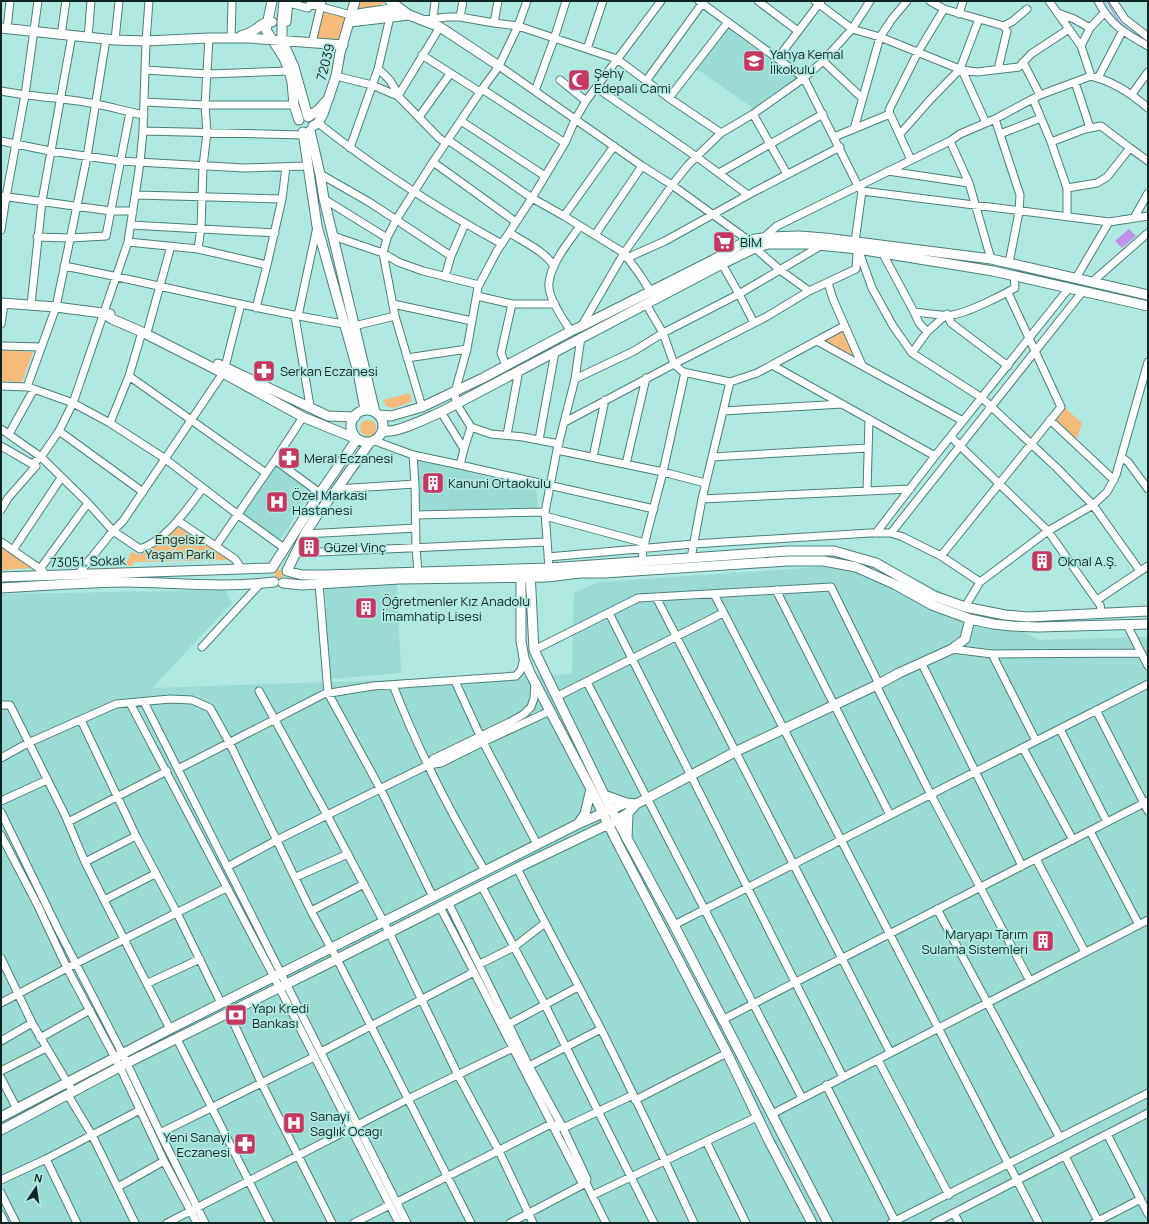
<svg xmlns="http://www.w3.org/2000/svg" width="1149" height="1224" viewBox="0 0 1149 1224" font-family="Manrope,sans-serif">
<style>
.built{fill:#9bdbd5}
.green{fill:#f6bb7b}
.water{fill:#c291ec}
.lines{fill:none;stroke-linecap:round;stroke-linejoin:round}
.stream{stroke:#c291ec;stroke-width:1.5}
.minor-casing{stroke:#4b807b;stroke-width:9}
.major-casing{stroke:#4b807b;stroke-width:11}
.minor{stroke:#fff;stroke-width:7}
.major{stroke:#fff;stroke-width:9}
.labels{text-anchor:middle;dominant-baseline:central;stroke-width:3.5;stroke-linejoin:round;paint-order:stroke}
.poi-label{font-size:13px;fill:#102624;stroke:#b0e8e2;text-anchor:start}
.street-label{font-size:13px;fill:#102624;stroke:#b0e8e2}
.park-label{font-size:13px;fill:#3f2300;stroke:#b0e8e2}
</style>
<rect width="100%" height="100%" fill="#b0e8e2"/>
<!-- built -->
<path class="built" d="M727 28 796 78 794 84 757 108H753L697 69Z
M417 459 536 489 538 508 419 510Z
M274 464 312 490 280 540 242 514Z
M834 566H866L902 572 1039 640 1148 637V1223H1V594L225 590 232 603 152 688 572 674 574 593 599 582Z
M397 585 401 673 330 679 325 588Z"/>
<!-- green -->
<path class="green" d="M359 1H381L385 3 357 12Z
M323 10 346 15 339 41 316 39Z
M842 330 854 356 824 340Z
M1 350 33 352 22 382 1 381Z
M410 393 412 402 393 408 386 406 383 400Z
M1065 408 1082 423 1078 436 1076 438 1056 420Z
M360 428a8 8 0 1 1 16 0a8 8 0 1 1-16 0Z
M178 527 231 560 134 562 132 566H125L131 552 140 555 163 541Z
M1 546 32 567V568L1 570Z
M274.5 574a4.5 4.5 0 1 1 9 0a4.5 4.5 0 1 1-9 0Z"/>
<!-- water -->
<path class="water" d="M1129 229 1136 236 1122 248 1115 241Z"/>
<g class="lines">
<!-- stream -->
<path class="stream" d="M1107 1 1119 22 1128 30 1148 41"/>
<!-- minor casing -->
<g class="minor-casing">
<path id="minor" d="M699 1 804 78 858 186 862 191 855 242
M758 1 798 31
M815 1 852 29 880 37 962 70 977 72 1019 67 1031 54 1069 29
M930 1 944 9 1004 26
M1049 1 1081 46 1091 76
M1098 1C1110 25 1125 33 1148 46
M1113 1 1125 19 1148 37
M289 3 308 8 310 4 351 15
M1058 13 1074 19 1090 28 1104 13
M959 14 963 1
M460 17 463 1
M433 19 435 1
M424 20 447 17H460L494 23 518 26 617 59 669 98 721 133
M282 22H287L289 1
M494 23 498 1
M7 29 10 1
M61 35 66 1
M88 38 91 1
M209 38 205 105 207 133 203 166 201 228 198 249 267 265 282 199
M231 38 232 1
M115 40 119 1
M312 43 322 1
M1081 46 1090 28
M587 49 603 1
M422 55 480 92
M778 58 821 1
M823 61 862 98
M1023 62 1040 95
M499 66 642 166 672 185 748 240
M378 69C388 77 394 84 398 96
M999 69V65L1007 31 1004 26 1013 21 1027 9
M145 70 208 74 289 71
M962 70 986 123
M336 76 372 85 398 96 439 138 446 143
M1098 78 1122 32
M560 80 586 101
M646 81 704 1
M1075 82 1090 128
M597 88 697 157 748 195
M482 89 565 143
M1 91C32 97 64 98 96 104 112 107 128 112 144 115
M535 91 554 39 566 1
M1132 94 1148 72
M398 96 440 27
M669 98 728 22
M1033 99 1051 142 1067 188V217
M144 102 205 105H294
M753 114 787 174
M419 117 450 74
M995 119 1020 195 1019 212 1009 263
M461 121 545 176
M318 123C375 168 438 209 502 244
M854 129 880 37 892 19 907 1
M143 131 303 135
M900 134 930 100 960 69 979 19
M1000 134 1041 118
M834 137 890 114
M448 140 532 198 564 216 624 253 640 275 651 292
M1 141 50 151 120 161 244 168 308 166
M950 141 969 183 991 259
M1051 142 1085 129 1101 126 1130 148
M350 148 378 69 390 17
M911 160 890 114 889 110 918 52 944 9
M433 162 516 222
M888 171 969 183
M719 173 823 114
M320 174 369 202 451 256
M1067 188 1097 183 1107 177 1130 148 1148 161
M862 191 1109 222 1148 216
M136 195 282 199 286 167
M1 196 111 211H133
M324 199 387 238
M564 216 614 146
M1134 218 1148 193
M131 225 275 233
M1 230 6 197 25 95 38 1
M510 233C522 241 548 253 554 267
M595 235 642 166
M333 236 383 253 398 262 423 271 479 285
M37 237 70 238 106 236 130 112
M763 238 777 226 950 141 960 134 995 119 1040 95 1091 76C1112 81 1132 94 1148 108
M128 242 198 249
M755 248 780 270 809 291
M858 249 872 288 893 326 912 353 982 398 1057 468 1093 505 1140 571
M883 254 914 312 919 323 927 332
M627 258 665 241 748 195 840 147
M722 264 739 294 754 323
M64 266C158 284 250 309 344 324
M445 277 451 256 465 224
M1076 278 1109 222
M1092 282 1148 233
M828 283 833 299 862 365
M477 296 512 304H555
M393 304 472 321
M646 304 663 333 674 364 683 372 730 382 757 373 844 326
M31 305 42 201 72 35
M256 308 267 265
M914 312C926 313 940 316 952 315 967 313 1001 296 1015 288L1014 276
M295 316 310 406
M298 316 317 227
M1 324 4 304
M354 326 395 316
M581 327 624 253 672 185 688 165 721 133 753 114 804 78 823 61 852 29 870 1
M148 329 171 246
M571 331C564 321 547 296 549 283 551 263 568 243 580 226
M817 341 963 421
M1 346 41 347
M912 353 927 332 947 314 951 323 1008 366
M407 358 467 349
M772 365 935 456
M506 366 501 353 512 304
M225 367 241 304
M129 376 266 473
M575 379 634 351 663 333 739 294 822 245
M1 386 27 387 34 389 73 403 110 423 164 458 237 514 284 548
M27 387 56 307 87 157 106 39
M422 407 395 316 383 253 387 238 396 220 433 162 480 92 499 66 518 26 527 1
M723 411 842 404
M1050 420 1114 480
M565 422 674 364 766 317 809 291 856 269 857 253
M110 423 129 376 142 332
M1 429 41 457 88 503 113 531 140 549C167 540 186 510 203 488
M59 431 143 492
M9 434 34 389
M507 435 519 370
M951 437 1048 531 1100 605 1102 614
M539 440 555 352
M375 441 413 455 460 465 464 449 441 412
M559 444 523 437 491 434 471 427 456 403 455 392 467 349 478 287 497 251 532 198 565 143 575 120 586 101 661 1
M1 446 32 464
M464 449 471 427
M557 450 663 472 705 483
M593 457 605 400
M712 457 868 448
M1121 457 1128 462 1148 489
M275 460 320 493
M626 464 646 378
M460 465 654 509
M415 484 416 548 418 572
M337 489 415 484 413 455
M867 491 869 419
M702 499 910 489
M1 510 8 498 36 466 32 464 41 457 59 431 73 403 128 242 140 163 143 131 146 41 149 1
M416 515 545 512
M545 516 645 543
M178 521 235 559 242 569
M876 533 935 456 1069 288
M891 533 1083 291
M305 534 416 528
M1 542 43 571
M216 546 275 460 303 417
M13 550 61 478
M296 553 546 542
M941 556 1061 407 1008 293
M548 557 693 544 870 533H891L903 537 941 556 980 582
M691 558 702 499 730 382
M642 561 643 549 663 472 685 372
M549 568 545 512 557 450 575 379 581 337
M40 569 88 503
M79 573 113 531 123 521 223 373
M319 584 328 693 381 790 433 897
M776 590 890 815
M714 594 1039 1223
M656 597 890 1052
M1097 600 1148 566
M965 607 980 582 1048 531 1093 505 1107 492 1116 475 1148 362
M609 613 843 1077
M1127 625 1148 666
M202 647 260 584
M952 649 992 654 1141 653
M534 650 638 598 831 587 879 684
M992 654 1036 741
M922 664 1022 866
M455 681 483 742 537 844
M587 682 802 1098
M393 685C418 750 450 812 485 871
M876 685 931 795 1030 981
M259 691 327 815 389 932 458 1075 499 1151 533 1223
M556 697 723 613
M144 702 407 1223
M130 703 274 977 399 1223
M1 705H10L65 815 85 862 104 900 170 1029
M1096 710 1148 811
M81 720 136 836 177 913 221 1003
M1060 729 1107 822
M1023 748 1073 840
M1 758 28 743 116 704 170 699 192 700 210 708 229 742 311 911 337 959 471 1223
M428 765 433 759 510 722 524 714 531 707 534 698 535 683
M178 769 324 694 373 686 516 676 521 670 524 658
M1 801 47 780
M1 812 57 927 122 1053 160 1133 205 1223
M68 822 167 771
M1090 831 1139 925
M1 835 38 906 67 968 120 1067 164 1161 197 1223
M1036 859 1085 952
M85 862 136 836
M227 867 277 840 428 765 441 763 483 742 550 711
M517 868C544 922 573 975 601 1029 633 1093 664 1158 694 1223
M296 877 348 854
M481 885 545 1005 654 1223
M104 900 155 874
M448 902 529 1066 563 1128 587 1179 586 1183 606 1223
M440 907 474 972 581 1181 586 1183
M937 909 1060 1138
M311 911 364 884
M674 925 1148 684
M1 958 32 1023 73 1092
M480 964 514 947 545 923
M148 983 200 959
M1 1003 67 968 226 888
M229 1013 261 1082 332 1223
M722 1020 1148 801
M509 1024 578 987
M40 1038 90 1010
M177 1039 270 1223
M1 1041 32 1023
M321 1052 474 972
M878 1060 949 1195
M529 1066 601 1029
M1 1071 46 1048
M1 1078 17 1109
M826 1085 896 1223
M68 1095 92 1135 135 1223
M635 1100 727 1053
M772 1114 1148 920
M160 1133 314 1057
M1107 1134 1148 1214
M706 1141 746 1223
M1065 1156 1099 1223
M46 1159 77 1223
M1 1180 46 1159 140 1110
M118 1187 164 1161
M1 1193 16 1223
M593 1195 757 1117
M397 1202 551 1124 563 1128 633 1095
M954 1213 959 1223
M1 1215 5 1223
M167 1223 408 1099 513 1048
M354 1223 390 1205
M510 1223 586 1183
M891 1223 1148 1093
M934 1223 1148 1113
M1094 1223 1135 1202 1140 1198"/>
</g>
<!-- major casing -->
<g class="major-casing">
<path id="major" d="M272 1 266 30 284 58 289 71 292 82 294 105 299 120
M284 1 282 22V40L294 67 308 117 318 110 329 98
M390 1 409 15 440 27 499 66
M351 15 398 8
M350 22 409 15
M1 28 115 40 146 41 209 38H248L343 45
M241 36C244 35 248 34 251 32 258 29 263 21 272 22
M313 126 318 123 323 114 336 76 340 53 355 1
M310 131 320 174 324 199 375 412
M303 132 317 226 358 372 365 410
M1 303 56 307 110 314
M218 364 328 416 355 417
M351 426a16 16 0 1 1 32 0a16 16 0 1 1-32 0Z
M379 415 391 416 422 407 483 378 571 331 580 327 713 260 748 240 770 237 799 236 825 238 991 259 1148 295
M383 431C396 434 427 418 441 412L722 264 755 248 768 244H808L858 249 993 271 1148 306
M370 442 337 489 317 515 305 534 287 571 302 575H326L549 568 788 551H834L876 563 934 596 965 607 1005 615 1028 617 1148 611
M521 572V641L524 658 530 673 591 789 617 842 727 1053 768 1139 812 1223
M530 572 534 650 611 809 674 925 828 1223
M1 577 272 568 320 493 357 439 303 417 223 373 142 332 112 319 104 314
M283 583 302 585 399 579 547 577 580 573H604L787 561H824L856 567 896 585 932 605 970 619 993 624 1012 626 1038 627 1148 624
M1 588C43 586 86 582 128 582 176 583 226 588 274 582
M604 795 626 803
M578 824 585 814 591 789
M627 839 628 813
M1 1117 170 1029 578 824 626 803 636 804 648 798 735 752 879 684 899 673 952 649 965 639 970 619
M1 1130 127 1063 337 959 517 868 617 820 628 813 636 804"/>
</g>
<!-- minor -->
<use href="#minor" class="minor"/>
<!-- major -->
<use href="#major" class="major"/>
</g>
<!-- icons -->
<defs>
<g id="school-square" transform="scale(1.15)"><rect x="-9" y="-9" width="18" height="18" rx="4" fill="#c73861" stroke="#b0e8e2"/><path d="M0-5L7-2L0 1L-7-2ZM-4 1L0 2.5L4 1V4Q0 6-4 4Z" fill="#fff"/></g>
<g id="mosque-square" transform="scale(1.15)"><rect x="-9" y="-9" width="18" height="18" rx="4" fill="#c73861" stroke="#b0e8e2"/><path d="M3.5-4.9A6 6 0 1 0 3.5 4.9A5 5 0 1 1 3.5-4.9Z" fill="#fff"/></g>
<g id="supermarket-square" transform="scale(1.15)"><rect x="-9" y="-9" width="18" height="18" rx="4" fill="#c73861" stroke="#b0e8e2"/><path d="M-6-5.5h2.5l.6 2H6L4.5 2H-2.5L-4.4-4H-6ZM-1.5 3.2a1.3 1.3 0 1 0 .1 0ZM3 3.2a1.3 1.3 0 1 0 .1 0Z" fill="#fff"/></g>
<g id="pharmacy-square" transform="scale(1.15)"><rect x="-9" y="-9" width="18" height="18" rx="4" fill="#c73861" stroke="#b0e8e2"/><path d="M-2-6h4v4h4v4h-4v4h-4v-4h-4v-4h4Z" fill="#fff"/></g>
<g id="building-square" transform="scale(1.15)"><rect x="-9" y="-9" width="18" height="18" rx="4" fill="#c73861" stroke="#b0e8e2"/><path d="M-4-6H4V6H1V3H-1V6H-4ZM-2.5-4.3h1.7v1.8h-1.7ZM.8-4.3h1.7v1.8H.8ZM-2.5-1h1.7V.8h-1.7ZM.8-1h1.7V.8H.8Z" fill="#fff"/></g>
<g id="hospital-square" transform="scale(1.15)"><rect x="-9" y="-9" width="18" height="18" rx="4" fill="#c73861" stroke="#b0e8e2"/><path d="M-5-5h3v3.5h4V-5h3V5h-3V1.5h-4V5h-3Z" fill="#fff"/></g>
<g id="bank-square" transform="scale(1.15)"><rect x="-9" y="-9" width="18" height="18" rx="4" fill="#c73861" stroke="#b0e8e2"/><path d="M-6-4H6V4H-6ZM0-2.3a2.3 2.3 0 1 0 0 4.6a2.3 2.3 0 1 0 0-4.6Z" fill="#fff"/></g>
</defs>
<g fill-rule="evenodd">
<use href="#school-square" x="754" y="61"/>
<use href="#mosque-square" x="579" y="80"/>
<use href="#supermarket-square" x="724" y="242"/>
<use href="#pharmacy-square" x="264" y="371"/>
<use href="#pharmacy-square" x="289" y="458"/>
<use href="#building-square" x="433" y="483"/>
<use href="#hospital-square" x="277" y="502"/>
<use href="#building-square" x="309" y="547"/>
<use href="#building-square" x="1042" y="561"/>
<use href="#building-square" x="366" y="608"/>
<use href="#building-square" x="1043" y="941"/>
<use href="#bank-square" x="236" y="1015"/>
<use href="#hospital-square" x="294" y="1123"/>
<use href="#pharmacy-square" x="245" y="1144"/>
</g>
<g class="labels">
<!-- poi labels -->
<g class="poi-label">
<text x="770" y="54">Yahya Kemal<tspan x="770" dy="15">İlkokulu</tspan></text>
<text x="594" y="73">Şehy<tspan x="594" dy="15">Edepali Cami</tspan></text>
<text x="740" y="242">BİM</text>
<text x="280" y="371">Serkan Eczanesi</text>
<text x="304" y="458">Meral Eczanesi</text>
<text x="448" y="483">Kanuni Ortaokulu</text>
<text x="292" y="495">Özel Markasi<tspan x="292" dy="15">Hastanesi</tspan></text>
<text x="324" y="547">Güzel Vinç</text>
<text x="1058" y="561">Oknal A.Ş.</text>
<text x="382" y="601">Öğretmenler Kız Anadolu<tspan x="382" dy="15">İmamhatip Lisesi</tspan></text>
<text x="1028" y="934" text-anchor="end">Maryapı Tarım<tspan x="1028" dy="15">Sulama Sistemleri</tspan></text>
<text x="252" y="1008">Yapı Kredi<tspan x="252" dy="15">Bankası</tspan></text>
<text x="310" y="1116">Sanayi<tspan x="310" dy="15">Saglık Ocagı</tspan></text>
<text x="230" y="1137" text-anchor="end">Yeni Sanayi<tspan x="230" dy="15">Eczanesi</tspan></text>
</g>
<!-- street labels -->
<g class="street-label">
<text transform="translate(325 62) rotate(-76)">72039</text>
<text transform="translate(88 561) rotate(-2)">73051. Sokak</text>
</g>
<!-- park labels -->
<g class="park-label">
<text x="180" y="539">Engelsiz<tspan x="180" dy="15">Yaşam Parkı</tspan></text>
</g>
</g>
<!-- border -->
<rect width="1149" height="1224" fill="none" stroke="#102624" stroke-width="4"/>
<!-- north arrow -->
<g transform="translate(36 1188) rotate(13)" stroke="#b0e8e2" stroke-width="3" paint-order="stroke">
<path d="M0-3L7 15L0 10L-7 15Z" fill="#102624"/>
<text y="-6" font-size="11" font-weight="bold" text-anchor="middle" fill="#102624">N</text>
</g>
</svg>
